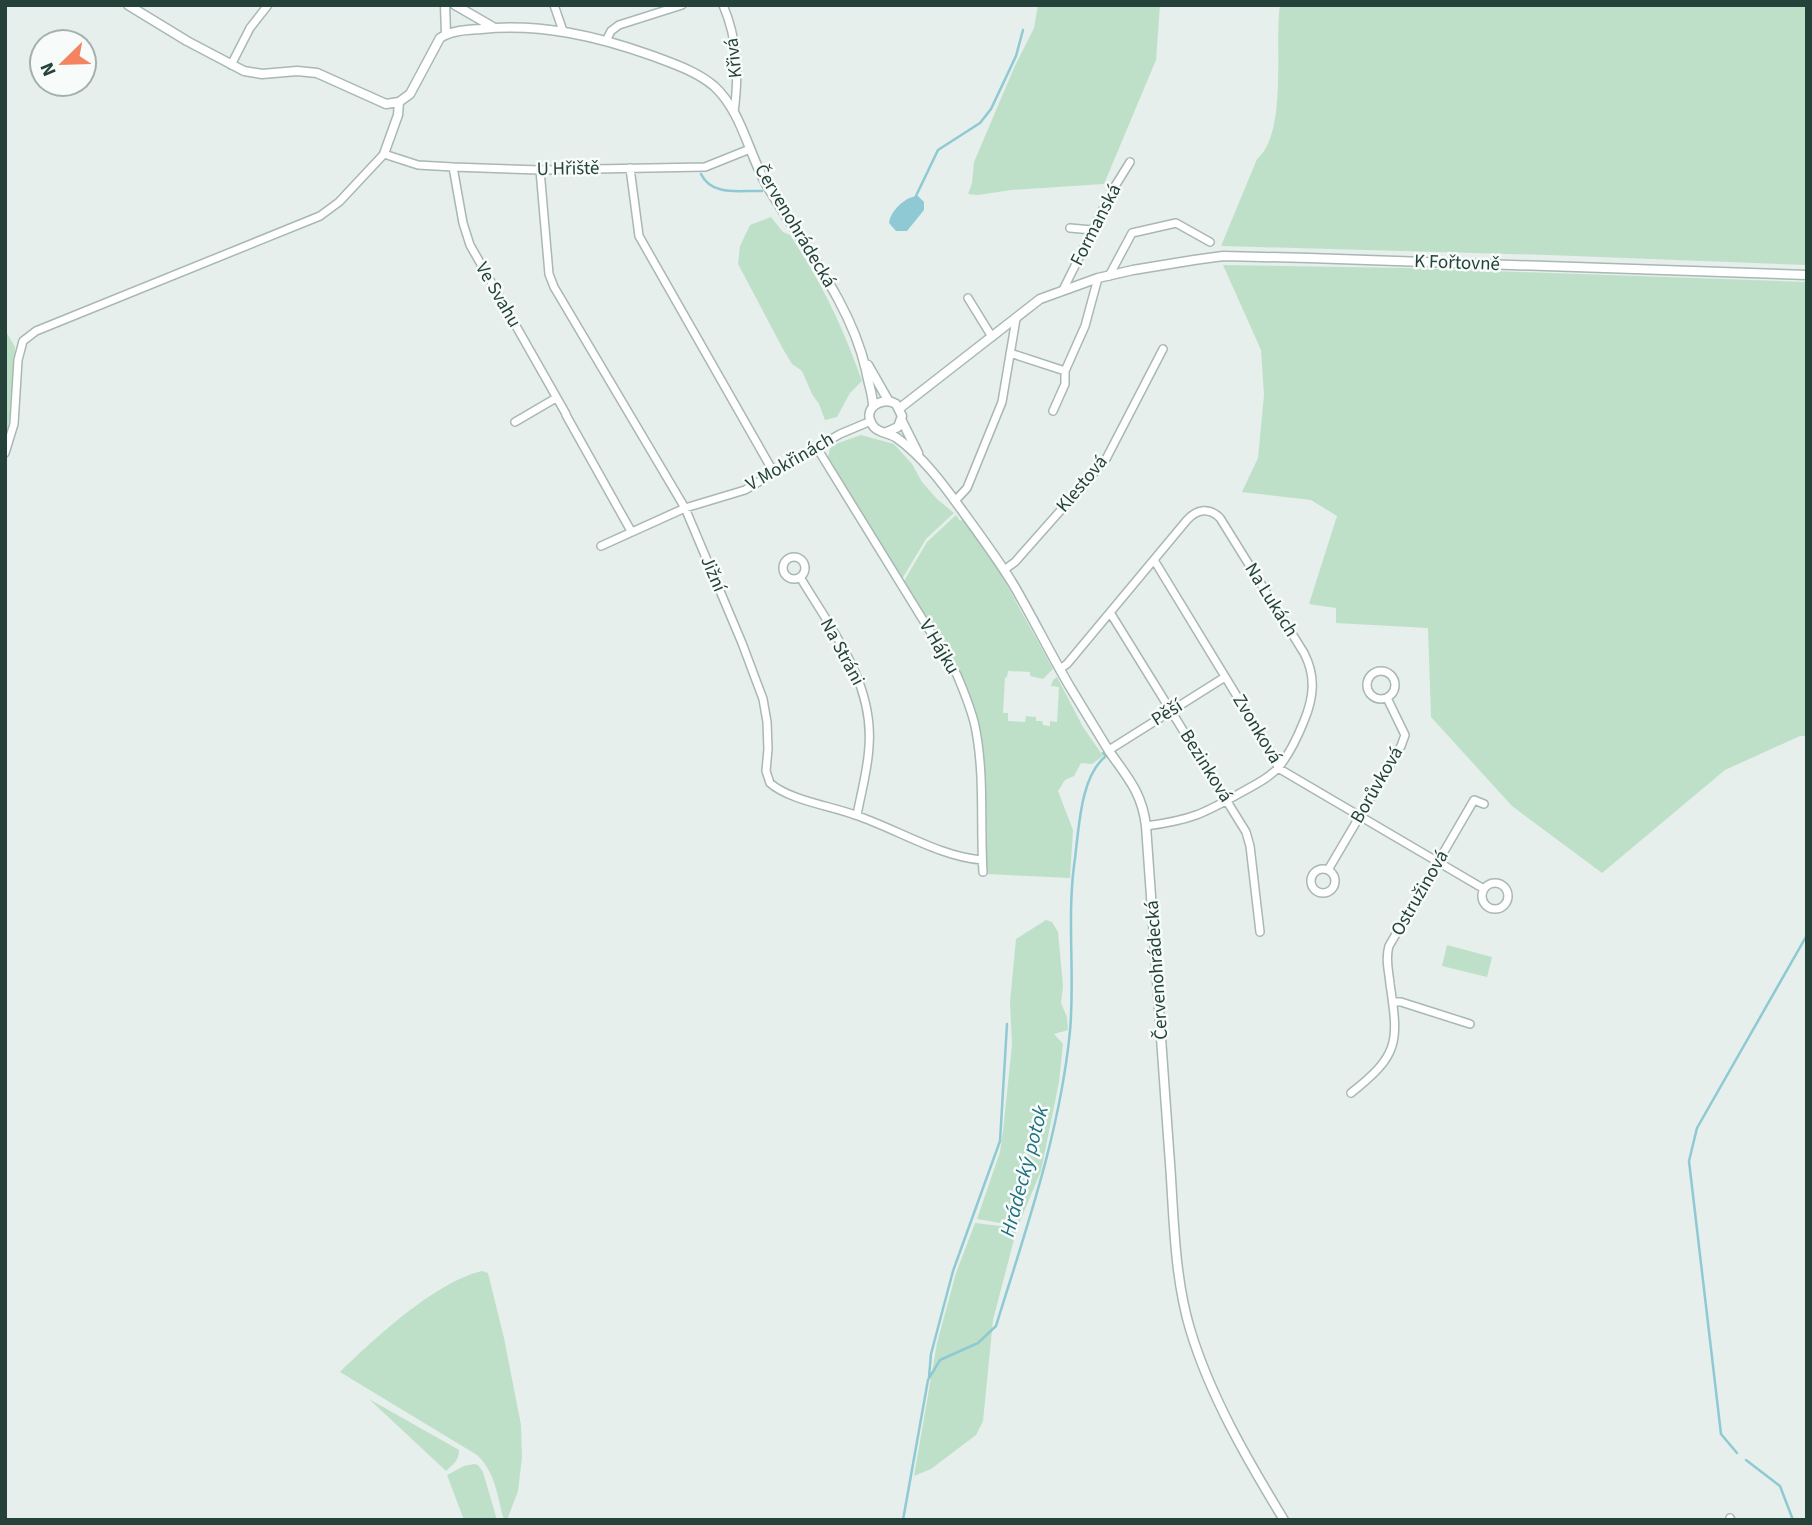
<svg xmlns="http://www.w3.org/2000/svg" width="1812" height="1525" viewBox="0 0 1812 1525" font-family="'Source Sans 3',sans-serif">
<style>
.green{fill:#bfe0c8}
.water{fill:#8ec9d4}
.lines{fill:none;stroke-linecap:round;stroke-linejoin:round}
.stream{stroke:#8ec9d4;stroke-width:2.5}
.minor-casing{stroke:#a8b8b2;stroke-width:10}
.tertiary-casing{stroke:#a8b8b2;stroke-width:11}
.minor{stroke:#fff;stroke-width:7}
.tertiary{stroke:#fff;stroke-width:8}
.labels{text-anchor:middle;dominant-baseline:central;stroke-width:5;stroke-linejoin:round;paint-order:stroke}
.street-label{font-size:19px;fill:#24423a;stroke:#f7fbf9}
.water-label{font-size:21px;font-style:italic;fill:#1c6f80;stroke:#f7fbf9}
</style>
<rect width="100%" height="100%" fill="#e6efeb"/>
<!-- green -->
<path class="green" d="M1038 5H1160L1156 60 1104 184 1011 190 978 195 968 194 972 183 974 162 1014 68 1034 28Z
M1280 5H1807V265L1548 255 1221 246 1257 159C1288 133 1274 44 1280 5Z
M771 217 783 232 790 235C822 283 843 327 862 381L850 393 837 417 825 420 819 404 812 394 802 371 792 364 783 349 738 264 740 246 750 225Z
M1223 265 1406 268 1807 282V736H1800L1725 770 1602 873 1512 806 1431 717 1428 628 1336 623V608L1309 604 1337 516 1311 500 1242 492 1258 458 1264 395 1261 350Z
M5 330 15 347 14 395 5 442Z
M861 435 894 444 912 464 922 482 937 499 954 513 926 539 902 579 828 458 830 448 833 445Z
M956 515 960 521 963 519 998 569 1053 669 1043 679 1030 676V672L1008 671 1007 677 1005 678 1003 713H1008V721L1025 722 1026 716 1036 717V721H1042L1043 725 1050 726V721L1057 722 1059 687 1051 686 1053 680 1057 677 1083 727 1103 756 1092 764 1081 763 1074 776 1065 780 1058 791 1073 830 1070 878 986 874C987 816 989 742 966 688 951 650 925 616 904 581L927 542Z
M1046 920 1052 922 1058 932 1063 986 1061 1003 1067 1017 1068 1030 1054 1034 1063 1044 1059 1082 1041 1171 1018 1226 977 1219 1000 1152 1003 1131 1012 1045 1010 1002 1016 939Z
M1447 945 1492 957 1487 977 1442 966Z
M975 1223 1017 1228 993 1320 983 1421 976 1435 931 1469 914 1476 937 1343 956 1273Z
M482 1271 488 1273 504 1338 521 1425 522 1458 518 1491 507 1520 503 1517C497 1494 495 1472 477 1455L340 1372C374 1339 435 1282 482 1271Z
M369 1399 459 1450C459 1460 453 1465 446 1471Z
M474 1464 478 1465 483 1472 497 1520H464L447 1475 464 1466Z"/>
<!-- water -->
<path class="water" d="M918 196 924 202V210L907 231H896L889 223C890 211 906 196 918 196Z"/>
<g class="lines">
<!-- stream -->
<path class="stream" d="M701 174C712 197 741 190 762 191
M915 198 938 150 980 123 991 109 1016 56 1023 30
M929 1377 931 1354 953 1271 1000 1141 1007 1024
M1737 1453 1721 1434 1689 1161 1697 1128 1807 935
M1746 1460 1780 1486 1793 1520
M903 1520 928 1380 940 1360 978 1343 996 1326C1026 1229 1060 1133 1070 1031 1075 977 1067 920 1074 866 1079 833 1079 777 1106 756L1103 753"/>
<!-- minor casing -->
<g class="minor-casing">
<path id="minor" d="M554 5 563 31
M723 5C738 40 739 75 734 112
M606 41 611 31 619 25 682 5
M231 65 250 28 268 5
M453 167 463 223 470 245 566 414
M630 168 639 236 774 473
M540 170 549 274 554 287 685 508 742 643 763 699 767 722 768 749 766 771 770 783C789 800 831 806 855 815 897 829 938 856 982 860
M1070 228 1092 230
M1109 276 1132 233 1176 223 1210 242
M1063 290 1112 191 1130 162
M968 298 992 337
M1010 353 1065 371 1085 326 1098 278
M1053 411 1065 384V371
M566 415 631 531
M515 422 556 398
M817 448 957 675C964 692 971 708 975 726 985 774 980 824 983 872
M5 453 14 424 18 360 23 341 36 331 320 216 339 202 384 154 418 165 453 167 540 170 705 167 750 149
M955 501 967 488 1002 402 1016 319
M601 546 685 508 745 490 840 434 871 421
M783 568a11 11 0 1 1 22 0a11 11 0 1 1-22 0Z
M1154 560 1274 757 1278 768 1484 889
M1004 570 1015 562 1106 459 1163 349
M800 577C831 629 874 682 869 746 868 769 861 793 857 815
M1111 614 1246 832 1250 846 1260 932
M1060 669 1067 664 1187 520C1197 509 1209 507 1220 518L1304 653C1316 676 1314 697 1304 721 1298 736 1289 755 1278 768 1268 779 1254 785 1242 792 1203 814 1191 820 1146 826
M1367 685a14 14 0 1 1 28 0a14 14 0 1 1-28 0Z
M1109 750 1225 677
M1311 881a12 12 0 1 1 24 0a12 12 0 1 1-24 0Z
M1328 870 1401 746 1405 735 1387 698
M1482 896a13 13 0 1 1 26 0a13 13 0 1 1-26 0Z
M1393 1002H1401L1470 1024
M1351 1093C1399 1055 1399 1043 1390 984 1389 972 1385 959 1389 946L1474 800 1484 804
M1730 1518 1731 1520"/>
</g>
<!-- tertiary casing -->
<g class="tertiary-casing">
<path id="tertiary" d="M128 5 187 41 244 71 262 74 297 71 317 73 386 104 399 102 410 94 440 38C452 30 468 30 481 29 541 23 597 36 653 56 674 64 696 71 714 86 742 112 748 152 766 184 801 244 850 300 866 370 868 383 873 394 873 406
M445 5 446 34
M455 5 493 27
M384 154 398 115 399 102
M868 365 888 400
M900 408 1040 299 1098 278 1133 270 1194 260 1223 256 1309 258 1807 275
M902 421 918 453
M887 432 898 427 902 416 896 404C881 395 860 410 874 427 879 433 890 433 897 438 923 457 943 484 961 509 979 534 997 558 1013 584 1033 618 1050 653 1070 687 1083 708 1096 730 1109 751 1127 777 1142 792 1146 826 1154 934 1161 1042 1169 1150 1174 1209 1173 1272 1190 1329 1210 1396 1248 1461 1284 1520"/>
</g>
<!-- minor -->
<use href="#minor" class="minor"/>
<!-- tertiary -->
<use href="#tertiary" class="tertiary"/>
</g>
<g class="labels">
<!-- street labels -->
<g class="street-label">
<text transform="translate(734 58) rotate(-96)">Křivá</text>
<text transform="translate(568 169) rotate(-1)">U Hřiště</text>
<text transform="translate(1096 225) rotate(-63)">Formanská</text>
<text transform="translate(795 226) rotate(59)">Červenohrádecká</text>
<text transform="translate(1457 263) rotate(2)">K Fořtovně</text>
<text transform="translate(498 295) rotate(60)">Ve Svahu</text>
<text transform="translate(790 462) rotate(-30)">V Mokřinách</text>
<text transform="translate(1082 484) rotate(-50)">Klestová</text>
<text transform="translate(713 574) rotate(67)">Jižní</text>
<text transform="translate(1271 600) rotate(58)">Na Lukách</text>
<text transform="translate(939 647) rotate(59)">V Hájku</text>
<text transform="translate(842 652) rotate(62)">Na Stráni</text>
<text transform="translate(1167 713) rotate(-32)">Pěší</text>
<text transform="translate(1257 729) rotate(59)">Zvonková</text>
<text transform="translate(1206 766) rotate(58)">Bezinková</text>
<text transform="translate(1377 785) rotate(-60)">Borůvková</text>
<text transform="translate(1420 893) rotate(-60)">Ostružinová</text>
<text transform="translate(1157 970) rotate(-94)">Červenohrádecká</text>
</g>
<!-- water labels -->
<g class="water-label">
<text transform="translate(1024 1171) rotate(-75)">Hrádecký potok</text>
</g>
</g>
<!-- border -->
<rect width="1812" height="1525" fill="none" stroke="#24423a" stroke-width="14"/>
<!-- north arrow -->
<g transform="translate(63 63) rotate(247)"><circle r="33" fill="#f7fbf9" stroke="#a3b1ad" stroke-width="2"/>
<path d="M0-5L12 26L0 18L-12 26Z" fill="#f4845f"/>
<text y="-10" font-size="19" font-weight="bold" text-anchor="middle" fill="#24423a">N</text>
</g>
</svg>
